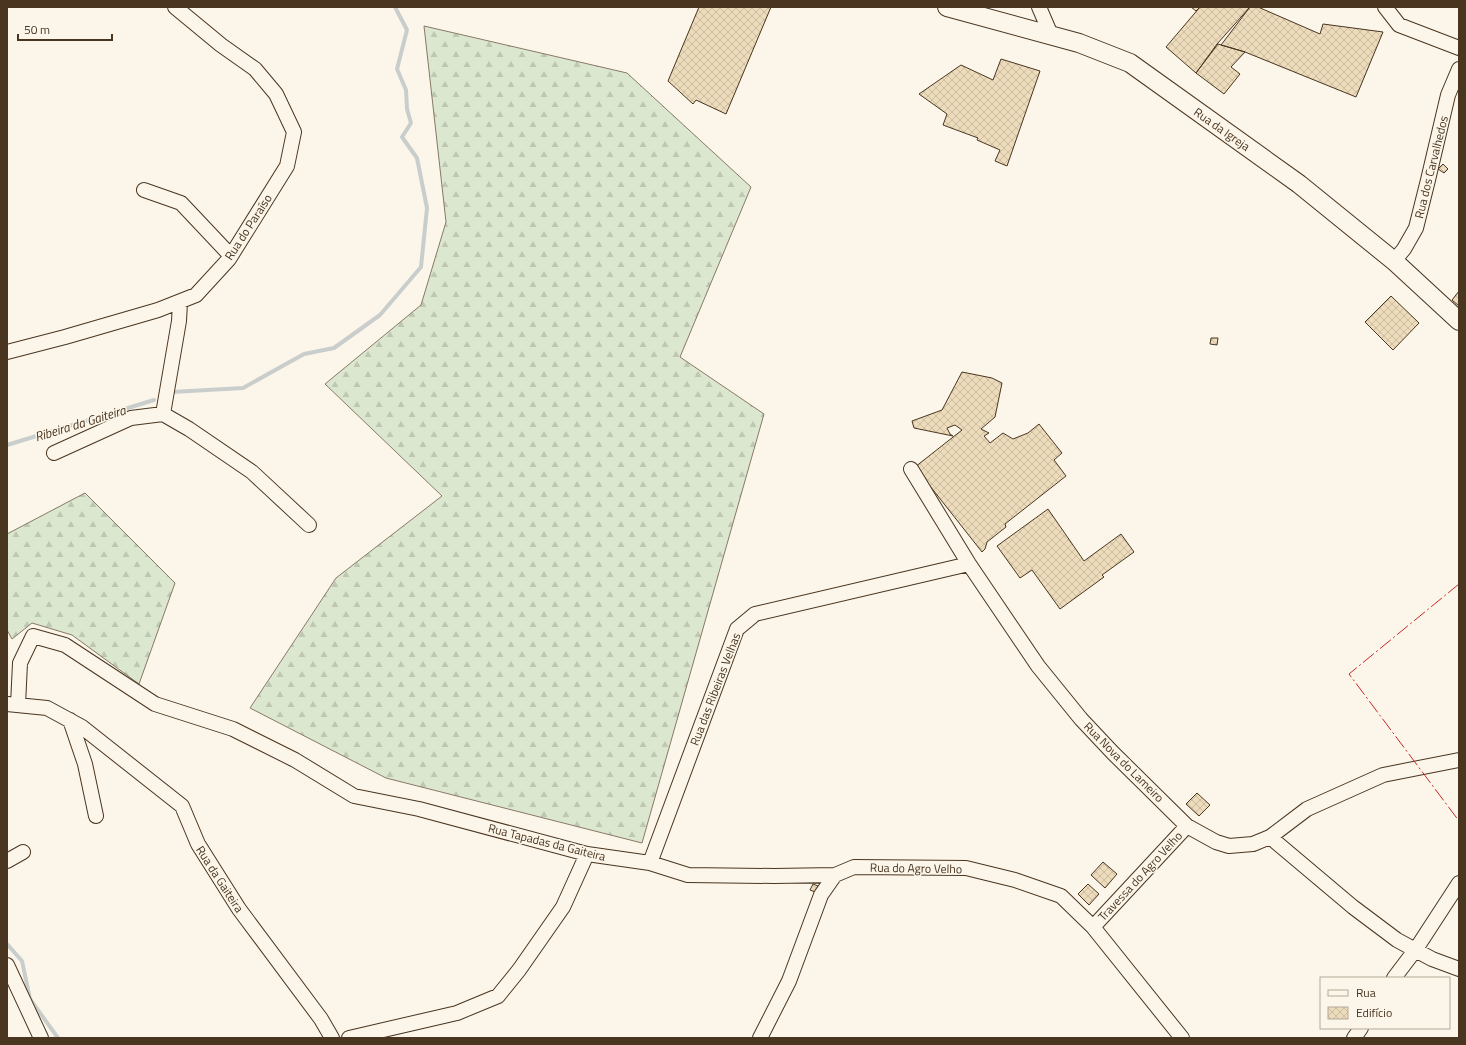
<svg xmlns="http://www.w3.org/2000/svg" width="1466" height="1045" viewBox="0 0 1466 1045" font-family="'Titillium Web',sans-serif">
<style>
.forest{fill:url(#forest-firs);stroke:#887966}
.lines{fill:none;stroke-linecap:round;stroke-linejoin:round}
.stream{stroke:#c9cecd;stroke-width:4}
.building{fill:url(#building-cross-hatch);stroke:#4a3520}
.minor-casing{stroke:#4a3520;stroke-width:16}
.major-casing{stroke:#4a3520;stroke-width:20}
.minor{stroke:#fbf6e9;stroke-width:14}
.major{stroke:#fbf6e9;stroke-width:18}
.power{stroke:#c62828;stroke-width:1;stroke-dasharray:14 3 2 3;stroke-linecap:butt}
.labels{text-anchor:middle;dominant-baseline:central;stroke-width:3;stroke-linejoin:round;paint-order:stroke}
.street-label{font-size:12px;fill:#4a3520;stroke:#fbf6e9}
.water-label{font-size:13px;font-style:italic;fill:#4a3520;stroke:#fbf6e9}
</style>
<defs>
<pattern id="forest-firs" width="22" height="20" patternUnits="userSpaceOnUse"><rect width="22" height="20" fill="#dce7d0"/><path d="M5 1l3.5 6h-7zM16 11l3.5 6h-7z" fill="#bec7b2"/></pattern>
<pattern id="building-cross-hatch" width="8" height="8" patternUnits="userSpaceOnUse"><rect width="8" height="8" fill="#ecdcbc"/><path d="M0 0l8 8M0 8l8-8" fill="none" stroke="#ccbda1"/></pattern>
</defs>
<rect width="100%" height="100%" fill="#fbf6e9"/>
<!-- forest -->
<path class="forest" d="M424 26 627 73 751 187 680 357 764 414 642 843 386 778 250 708 336 578 442 496 325 384 421 305 446 222Z
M85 493 175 583 139 684 72 635 32 623 12 639 7 630V534Z"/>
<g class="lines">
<!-- stream -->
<path class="stream" d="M172 392 243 388 304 354 334 348 380 315 421 267 427 208 417 158 402 137 411 123 407 109 406 90 397 69 407 30 395 7
M7 445 154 400
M7 944 22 961 30 999 58 1038"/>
</g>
<!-- building -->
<path class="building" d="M699 7H771L726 114 696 100 693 104 668 81Z
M1191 7H1200L1196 11Z
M1200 7H1250L1217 44 1196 73 1166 47Z
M1250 7H1258L1320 34 1323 24 1383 32 1356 97 1245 52 1221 45Z
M1218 44 1245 52 1231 67 1240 74 1224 94 1196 73Z
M1001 59 1040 71 1007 166 995 161 1000 150 977 140 978 138 943 125 947 114 919 94 961 65 993 80Z
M1443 164 1448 169 1444 173 1438 169Z
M1459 291V306L1452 300Z
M1391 296 1419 323 1393 350 1365 322Z
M1211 338H1218L1217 345 1210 344Z
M962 372 992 378 1002 383 995 417 981 429 989 433 984 436 990 443 1003 433 1013 439 1028 433 1039 424 1062 453 1054 460 1066 476 1005 524 1006 527 987 542 985 549 982 552 915 467 962 430 955 425 947 428 950 434 953 436 914 428 912 421 942 410Z
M1048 509 1084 561 1121 534 1134 552 1102 575 1104 577 1060 609 1032 570 1020 578 997 546Z
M1197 793 1210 805 1199 816 1186 804Z
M1103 862 1117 874 1105 888 1091 875Z
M813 884 818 886 815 892 810 890Z
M1088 884 1099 894 1089 905 1078 894Z"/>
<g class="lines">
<!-- minor casing -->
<g class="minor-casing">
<path id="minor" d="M1039 7 1051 35
M1385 7 1399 25 1459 48
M144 190 181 203 231 256
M1394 261 1404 249 1416 228 1428 180 1448 95 1459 69
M7 352 65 337 158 310 196 295 229 259 287 166 294 132 276 94 255 69 221 45 175 7
M163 414 189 429 252 472 309 525
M54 453 131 418 163 414 179 321 180 302
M911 469 969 564 1038 666 1081 719 1113 753 1187 826 1216 842 1229 846 1253 844 1270 837 1353 907 1397 940 1432 959 1459 969
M7 704 47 708 82 727 182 806 198 844 239 909 321 1019 332 1038
M18 705 20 663 33 636 65 645 155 704 233 729 295 760 354 796 419 809 587 854 650 863 688 875 774 876 835 875
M70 720 85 764 96 816
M1270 837 1307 809 1383 775 1459 760
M7 861 23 852
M650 863 737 629 755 614 969 564
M1093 927 1187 826
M7 965 41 1038
M1394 978 1416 949 1459 883
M349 1038 457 1013 498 996 519 970 563 907 587 854
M760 1038 789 981 821 895 835 875 854 867 966 868 1015 880 1061 896 1093 927 1182 1038
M1354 1038 1361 1028"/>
</g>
<!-- major casing -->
<g class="major-casing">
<path id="major" d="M947 7 1079 43 1130 63 1299 184 1394 261 1459 321"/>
</g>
<!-- minor -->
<use href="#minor" class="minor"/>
<!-- major -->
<use href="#major" class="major"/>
<!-- power -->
<path class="power" d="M1459 584 1349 674 1459 821"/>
</g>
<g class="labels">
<!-- street labels -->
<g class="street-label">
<text transform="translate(1222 129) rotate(35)">Rua da Igreja</text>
<text transform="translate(1431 167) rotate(-76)">Rua dos Carvalhedos</text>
<text transform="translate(248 227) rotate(-57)">Rua do Paraíso</text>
<text transform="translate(715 689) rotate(-69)">Rua das Ribeiras Velhas</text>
<text transform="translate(1124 762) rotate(45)">Rua Nova do Lameiro</text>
<text transform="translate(547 842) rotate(14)">Rua Tapadas da Gaiteira</text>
<text transform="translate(916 868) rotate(1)">Rua do Agro Velho</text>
<text transform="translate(1140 876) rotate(-47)">Travessa do Agro Velho</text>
<text transform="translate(220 879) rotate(57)">Rua da Gaiteira</text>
</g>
<!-- water labels -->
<g class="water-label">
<text transform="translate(80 423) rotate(-17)">Ribeira da Gaiteira</text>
</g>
</g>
<!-- border -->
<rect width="1466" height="1045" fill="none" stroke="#4a3520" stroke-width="16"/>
<!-- legend -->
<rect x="1320" y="977" width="130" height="52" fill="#fbf6e9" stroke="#b4a999"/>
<rect x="1328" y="990" width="20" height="6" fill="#fbf6e9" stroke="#b4a999"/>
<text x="1356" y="997" font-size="12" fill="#4a3520">Rua</text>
<rect x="1328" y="1007" width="20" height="12" fill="url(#building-cross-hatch)" stroke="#b4a999"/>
<text x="1356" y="1017" font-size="12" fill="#4a3520">Edifício</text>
<!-- scale -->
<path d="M18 34v6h94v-6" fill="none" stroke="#4a3520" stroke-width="2"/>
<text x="24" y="34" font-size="12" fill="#4a3520" stroke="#fbf6e9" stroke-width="3" paint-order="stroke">50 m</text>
</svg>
